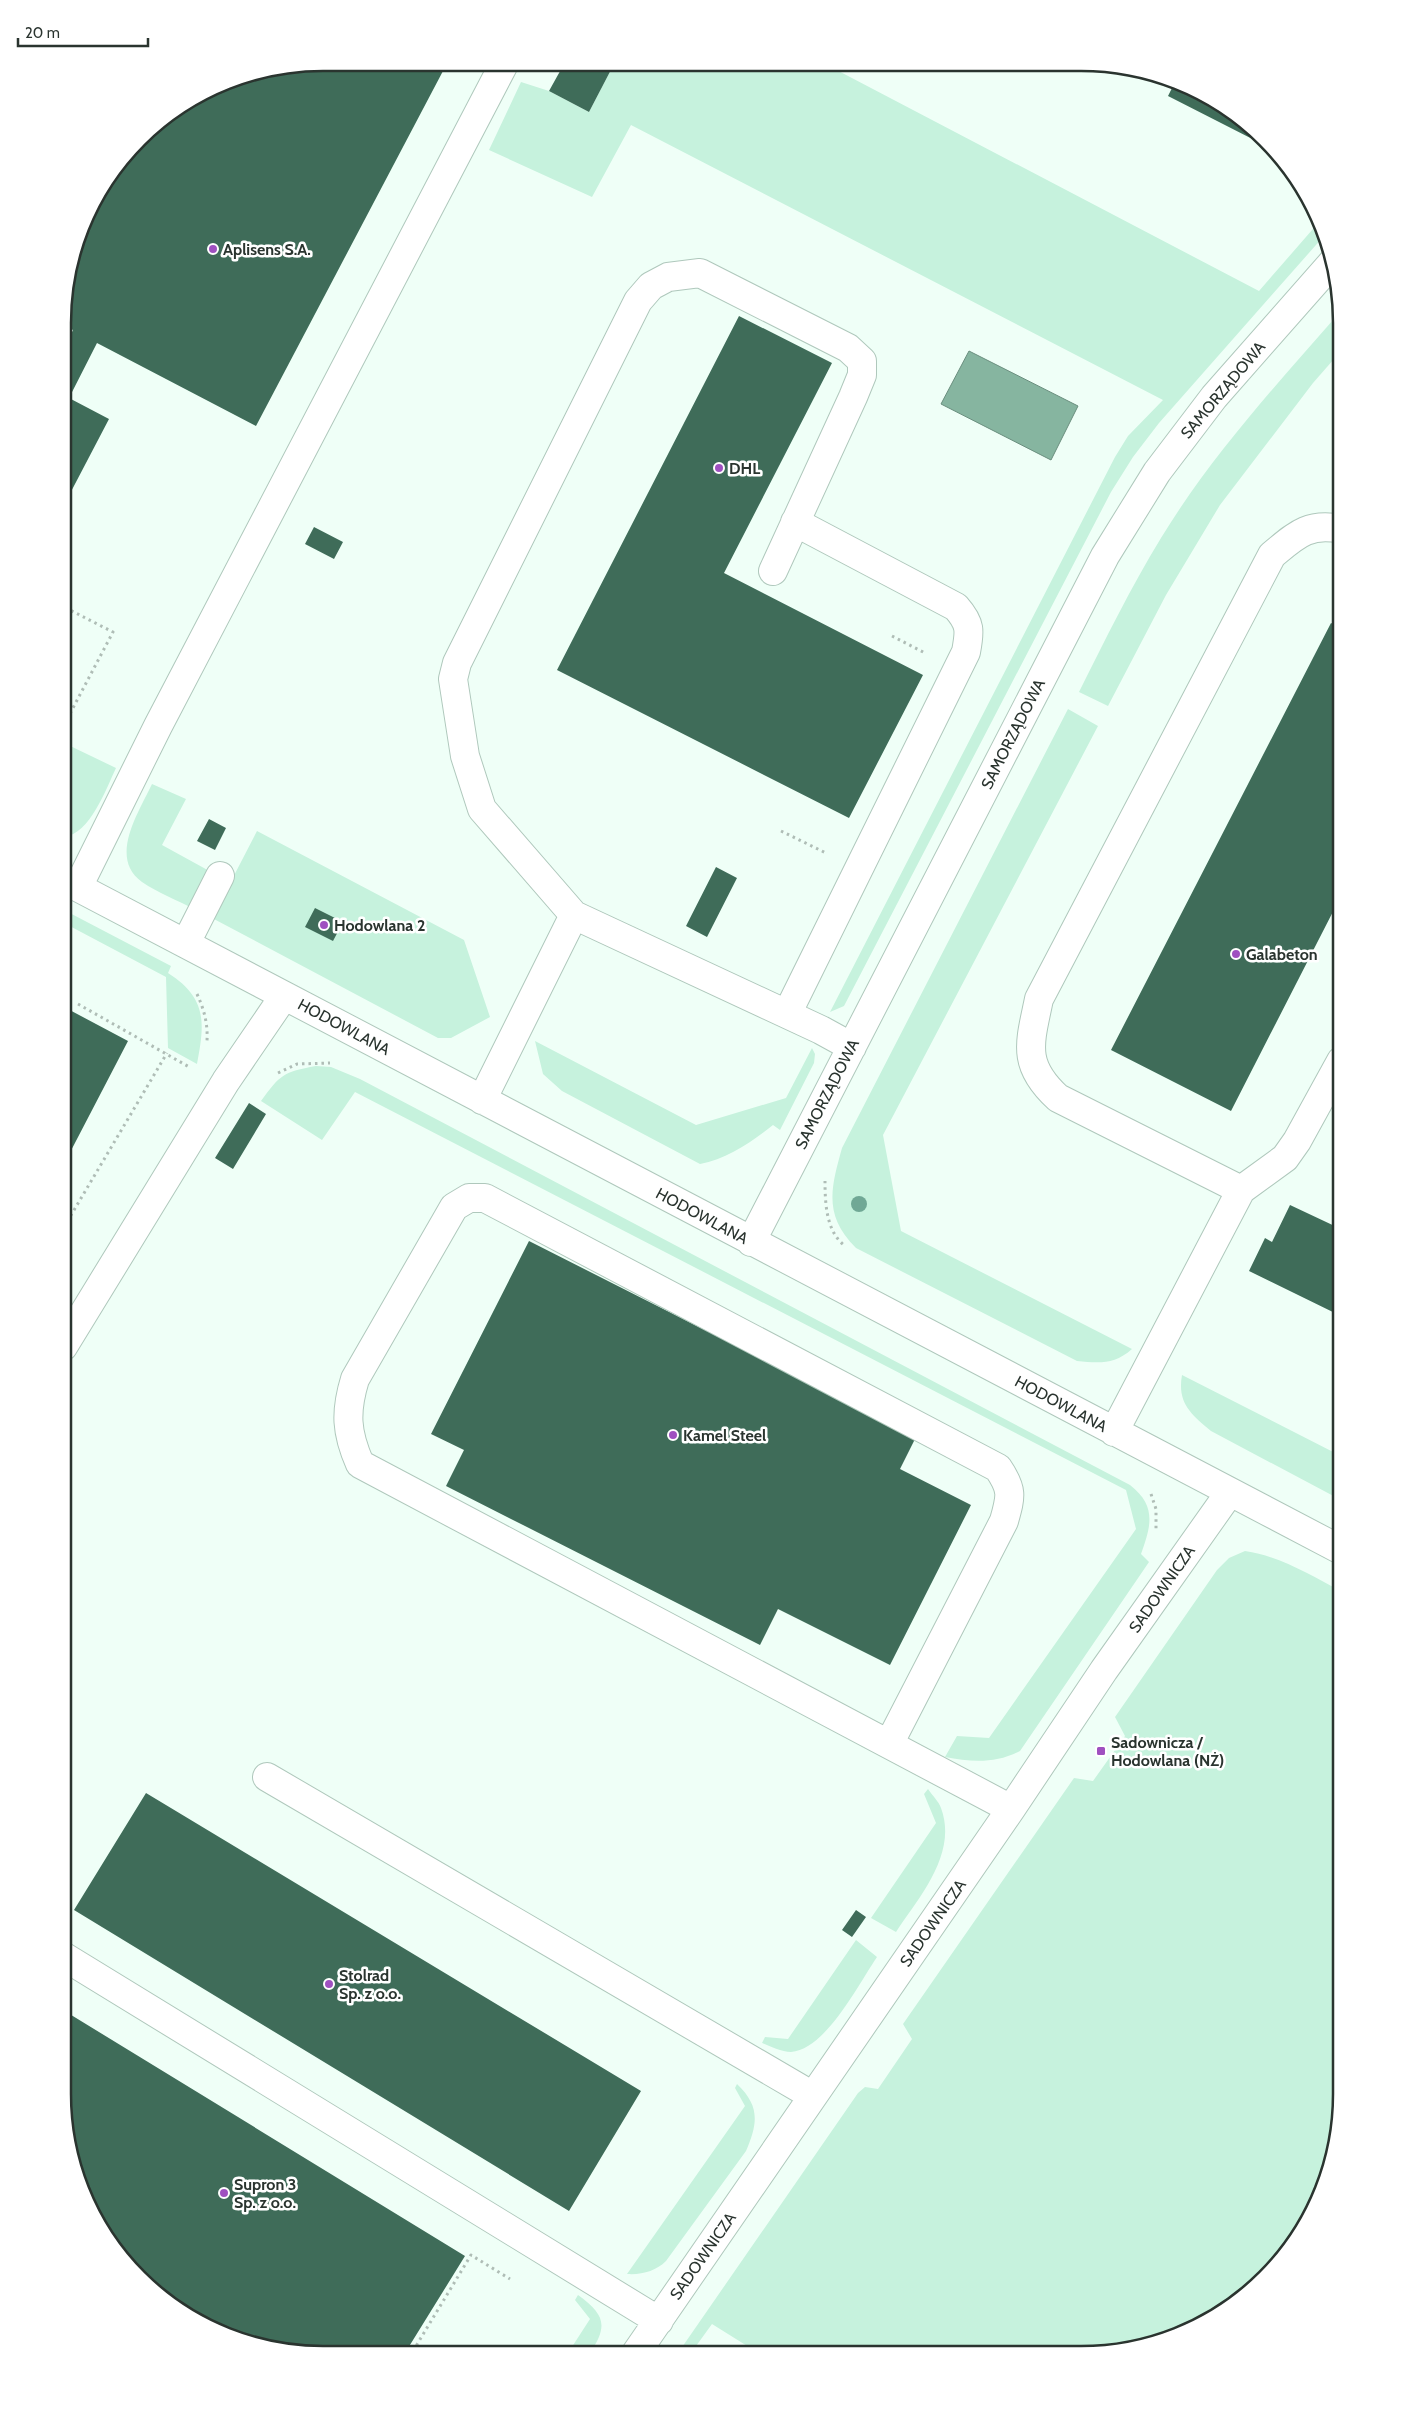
<svg xmlns="http://www.w3.org/2000/svg" width="1404" height="2417" viewBox="0 0 1404 2417" font-family="Cabin,sans-serif">
<style>
.green{fill:#c6f2dd}
.water{fill:#86b5a0;stroke:#6a8e7e}
.building{fill:#3f6c59}
.lines{fill:none;stroke-linecap:round;stroke-linejoin:round}
.minor-casing{stroke:#afc8bc;stroke-width:30}
.path{stroke:#afbdb6;stroke-width:3;stroke-dasharray:2.5 4;stroke-linecap:butt}
.minor{stroke:#fff;stroke-width:28}
.tree{fill:#70a895}
.poi-dot{fill:#9f50c0;stroke:#fff;stroke-width:2}
.labels{text-anchor:middle;dominant-baseline:central;stroke-width:5;stroke-linejoin:round;paint-order:stroke}
.poi-label{font-size:16px;font-weight:bold;fill:#2a342f;stroke:#fff;text-anchor:start}
.street-label{font-size:16px;fill:#2a342f;stroke:#fff}
.rim{fill:none;stroke:#2a342f;stroke-width:2.5}
</style>
<rect width="100%" height="100%" fill="#effff7"/>
<!-- green -->
<path class="green" d="M614 64 829 66 1259 291 1319 222 1323 237 1159 423 1133 457 1111 492 844 1006 830 1012 1115 457 1128 436 1163 400 631 125 592 197 489 150 521 82 549 91 589 112Z
M1340 312 1341 351 1313 383 1220 505 1166 595 1108 706 1079 692C1105 640 1131 587 1161 538 1211 456 1277 384 1340 312Z
M1068 709 1098 726 883 1135 901 1231 1132 1349C1114 1365 1099 1363 1077 1361L856 1248C823 1215 831 1188 842 1148Z
M64 743 116 768C106 789 90 834 64 837Z
M152 784 186 799 162 845 213 873 194 909C177 900 158 893 142 882 108 858 139 812 152 784Z
M257 831 464 940 490 1017 451 1038H438L212 918Z
M64 910 171 966 168 973C207 998 205 1022 197 1064L168 1048 166 977 64 923Z
M535 1041 696 1125 786 1098 812 1048 815 1054 814 1063 780 1130 773 1125C752 1142 727 1159 700 1164L562 1091 543 1074Z
M316 1066 331 1067 360 1079 1130 1485C1157 1506 1151 1526 1141 1554L1149 1562 1020 1751C995 1764 971 1762 945 1757L957 1736 989 1738 1136 1529 1126 1490 355 1092 322 1140 261 1101C280 1075 283 1072 316 1066Z
M1182 1375 1341 1456V1500L1211 1431C1191 1414 1177 1403 1182 1375Z
M1245 1551C1280 1556 1310 1575 1341 1591V2111L1322 2193 1287 2253 1239 2301 1165 2341 1080 2354H760L712 2324 691 2353H678L858 2093 865 2087 878 2089 912 2039 903 2024 1074 1778 1093 1781 1125 1736 1115 1717 1217 1570 1229 1558Z
M928 1789C932 1795 939 1802 941 1808 958 1854 919 1897 896 1932L871 1918 936 1823 924 1794Z
M856 1940 877 1957C858 1985 826 2049 791 2052 782 2052 770 2046 762 2043L765 2037 788 2039Z
M737 2084C760 2106 758 2123 746 2151L666 2261C656 2271 642 2275 627 2274L745 2106 735 2088Z
M578 2295C604 2314 609 2325 590 2353H568L590 2319 575 2300Z"/>
<!-- water -->
<path class="water" d="M969 351 1078 406 1051 460 941 404Z"/>
<!-- building -->
<path class="building" d="M324 63H428L443 71 256 426 97 343 69 398 109 419 64 505 65 347 73 330 65 326V290L90 208 151 127 224 82Z
M564 64H614L589 112 549 91Z
M1175 82 1196 89 1252 127 1272 149 1168 96Z
M739 316 832 363 724 573 923 675 849 818 557 670Z
M314 527 343 542 334 559 305 544Z
M1331 623 1341 628V896L1231 1111 1111 1050Z
M209 819 226 828 215 850 197 841Z
M716 867 737 878 707 937 686 926Z
M315 908 343 922 333 941 305 927Z
M64 1007 128 1041 64 1164Z
M249 1103 266 1114 233 1169 215 1158Z
M1290 1205 1341 1229V1316L1249 1271 1265 1238 1272 1242Z
M529 1241 916 1437 900 1469 971 1505 890 1665 778 1609 760 1645 446 1486 464 1450 431 1434Z
M146 1793 641 2091 569 2211 74 1910Z
M856 1910 866 1917 852 1937 842 1930Z
M63 2010 465 2256 405 2353 289 2352 223 2335 164 2300 116 2252 76 2178 62 2093Z"/>
<g class="lines">
<!-- minor casing -->
<g class="minor-casing">
<path id="minor" d="M64 880 1341 1550
M78 887 158 726 504 64
M574 915 482 809 465 756 453 679 457 663 638 301 651 286 668 277 700 273 848 348 862 361V375L853 397 773 571
M186 943 220 876
M787 1014 966 652C970 631 971 624 956 607L795 522
M482 1100 574 915 821 1030 852 1047
M1241 1190 1058 1098C1021 1064 1030 1043 1039 999L1272 555C1295 536 1308 522 1341 529
M751 1242 1105 556 1157 472 1214 397 1332 263
M63 1347 226 1081 284 996
M1114 1432 1241 1190 1285 1158 1297 1141 1341 1061
M889 1744 1004 1521C1011 1496 1013 1490 998 1468L485 1198H469L454 1207 355 1379C345 1412 346 1432 360 1464L1011 1809
M267 1777 813 2096
M63 1956 659 2321
M636 2353 1011 1809 1104 1670 1230 1492"/>
</g>
<!-- path -->
<path class="path" d="M892 636 925 653
M64 725 113 632 64 607
M781 831 826 853
M197 994C204 1009 208 1024 207 1041
M78 1004 191 1068
M278 1073 297 1064 330 1063
M825 1181C825 1202 826 1231 844 1245
M64 1227 167 1053
M1151 1494 1156 1509V1531
M426 2353 416 2346 471 2255 510 2279"/>
<!-- minor -->
<use href="#minor" class="minor"/>
</g>
<!-- trees -->
<circle class="tree" cx="859" cy="1204" r="8"/>
<!-- markers -->
<g class="poi-dot">
<circle cx="213" cy="249" r="5"/>
<circle cx="719" cy="468" r="5"/>
<circle cx="324" cy="925" r="5"/>
<circle cx="1236" cy="954" r="5"/>
<circle cx="673" cy="1435" r="5"/>
<rect x="1096" y="1746" width="10" height="10" rx="2.5"/>
<circle cx="329" cy="1984" r="5"/>
<circle cx="224" cy="2193" r="5"/>
</g>
<g class="labels">
<!-- poi labels -->
<g class="poi-label">
<text x="223" y="249">Aplisens S.A.</text>
<text x="729" y="468">DHL</text>
<text x="334" y="925">Hodowlana 2</text>
<text x="1246" y="954">Galabeton</text>
<text x="683" y="1435">Kamel Steel</text>
<text x="1111" y="1742">Sadownicza /<tspan x="1111" dy="18">Hodowlana (NŻ)</tspan></text>
<text x="339" y="1975">Stolrad<tspan x="339" dy="18">Sp. z o.o.</tspan></text>
<text x="234" y="2184">Supron 3<tspan x="234" dy="18">Sp. z o.o.</tspan></text>
</g>
<!-- street labels -->
<g class="street-label">
<text transform="translate(1223 390) rotate(-50)">SAMORZĄDOWA</text>
<text transform="translate(1013 734) rotate(-63)">SAMORZĄDOWA</text>
<text transform="translate(344 1027) rotate(28)">HODOWLANA</text>
<text transform="translate(827 1094) rotate(-63)">SAMORZĄDOWA</text>
<text transform="translate(702 1216) rotate(28)">HODOWLANA</text>
<text transform="translate(1061 1404) rotate(28)">HODOWLANA</text>
<text transform="translate(1162 1589) rotate(-55)">SADOWNICZA</text>
<text transform="translate(933 1923) rotate(-55)">SADOWNICZA</text>
<text transform="translate(703 2256) rotate(-55)">SADOWNICZA</text>
</g>
</g>
<!-- crop -->
<path d="M0 0H1404V2417H0ZM323 71H1081A252 252 0 0 1 1333 323V2094A252 252 0 0 1 1081 2346H323A252 252 0 0 1 71 2094V323A252 252 0 0 1 323 71Z" fill="#fff" fill-rule="evenodd"/>
<path class="rim" d="M323 71H1081A252 252 0 0 1 1333 323V2094A252 252 0 0 1 1081 2346H323A252 252 0 0 1 71 2094V323A252 252 0 0 1 323 71Z"/>
<!-- scale -->
<path d="M18 38v8h130v-8" fill="none" stroke="#2a342f" stroke-width="2.5"/>
<text x="25" y="38" font-size="15" fill="#2a342f" stroke="#ffffff" stroke-width="4" paint-order="stroke">20 m</text>
</svg>
